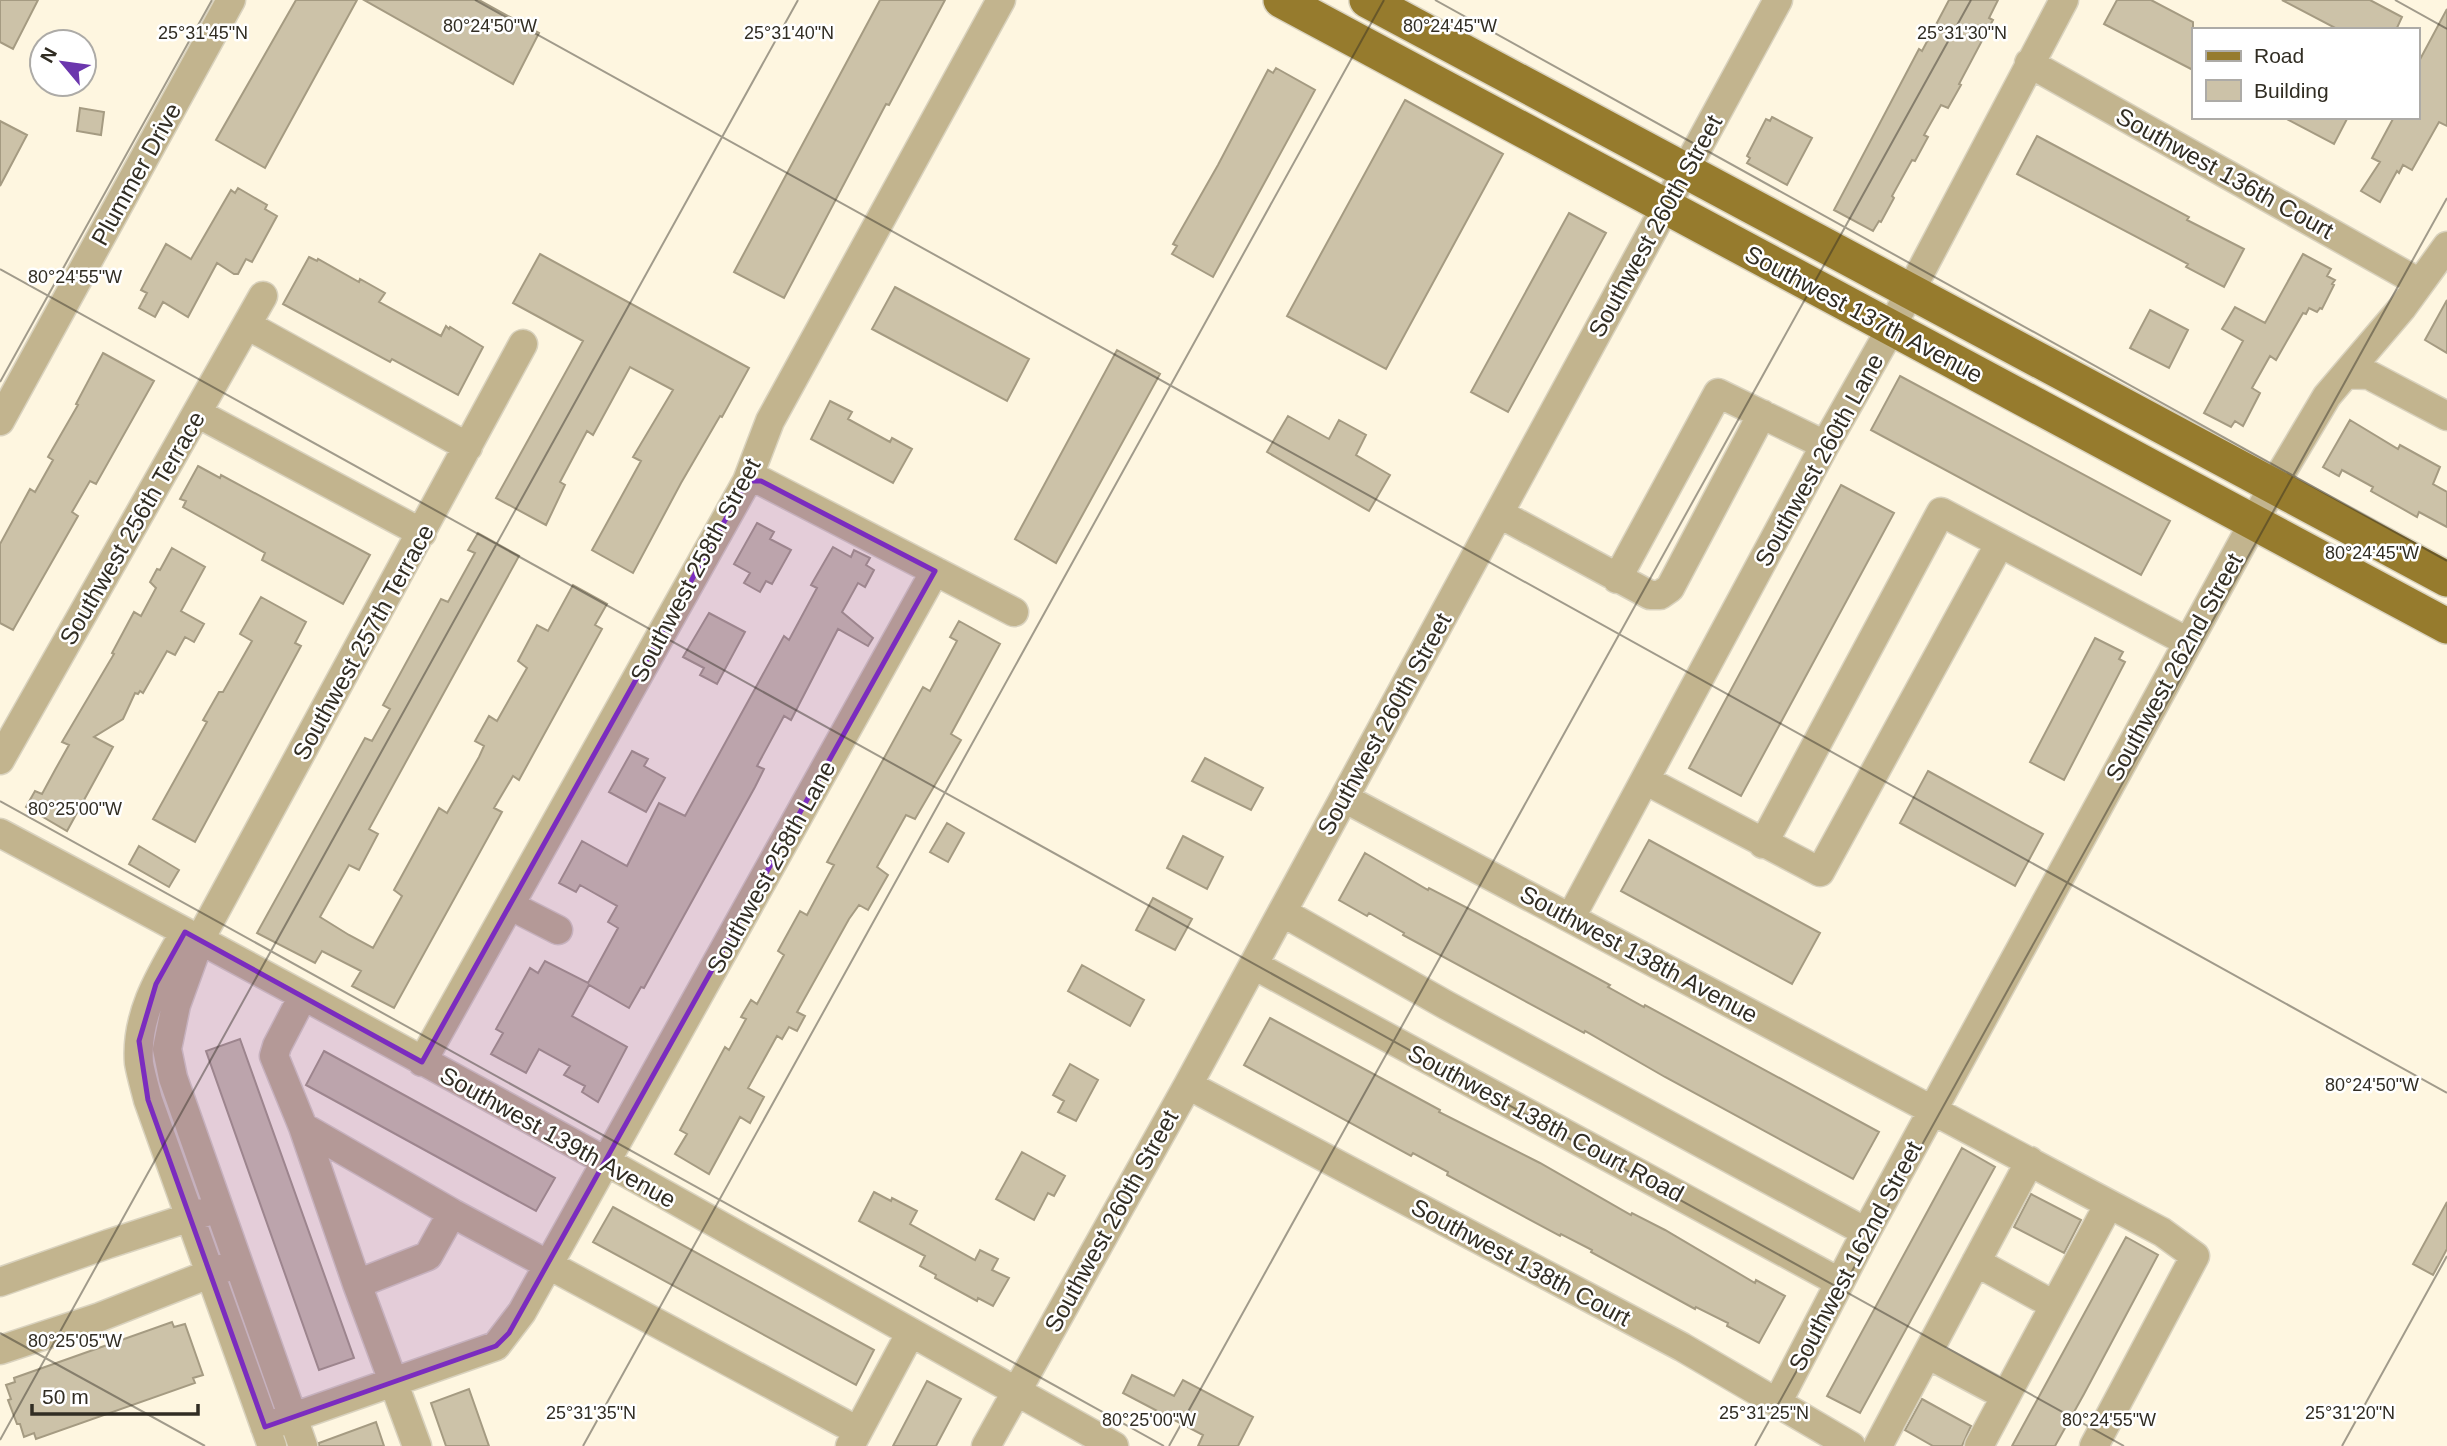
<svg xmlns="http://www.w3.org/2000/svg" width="2447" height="1446" viewBox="0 0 2447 1446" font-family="Helvetica,sans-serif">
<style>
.building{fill:#ccc2a8;stroke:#a59b82;stroke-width:2}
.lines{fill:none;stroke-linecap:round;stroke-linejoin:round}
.minor-casing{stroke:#d9d2be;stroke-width:31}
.major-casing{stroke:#d9d2be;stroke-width:38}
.minor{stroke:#c2b48e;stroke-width:28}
.major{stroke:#967b2d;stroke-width:35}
.marked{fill:#7b2cbf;fill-opacity:0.2;stroke:#7b2cbf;stroke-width:5;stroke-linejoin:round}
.ticks{fill:none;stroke:#312d23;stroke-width:2;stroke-opacity:0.45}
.labels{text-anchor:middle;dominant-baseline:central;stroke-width:5;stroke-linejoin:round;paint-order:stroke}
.street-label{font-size:24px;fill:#312d23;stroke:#fff}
.ticks-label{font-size:18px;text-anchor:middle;fill:#312d23;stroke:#fff;stroke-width:5;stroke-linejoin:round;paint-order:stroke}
</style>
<rect width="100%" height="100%" fill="#fef6e0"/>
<!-- building -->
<path class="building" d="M0 0H38L13 49 0 42Z
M296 0H357L265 168 216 140Z
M364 0H479L539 33 513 84Z
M880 0H945L889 105 886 104 784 298 734 272Z
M1949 0H1998L1989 18 1993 20 1959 84 1961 85 1948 108 1941 105 1924 135 1928 137 1915 161 1912 160 1892 196 1894 198 1881 222 1879 221 1873 231 1834 210 1919 49 1922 51Z
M2117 0H2151L2193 22V70L2104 24Z
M2282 0H2370L2402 17 2396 30H2339Z
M2447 9V126L2439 122 2412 170 2403 165 2399 173 2397 171 2380 202 2361 191 2380 162 2372 158 2394 117H2417V65Z
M1276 68 1315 90 1213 277 1172 254 1177 246 1173 244 1218 165 1268 70 1273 73Z
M1405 100 1503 154 1386 369 1287 316Z
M80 108 104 112 101 135 77 131Z
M1772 117 1812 138 1787 185 1747 163 1750 158 1747 156 1766 119 1770 121Z
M2283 117H2348L2334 144Z
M0 121 27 135 0 186Z
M2037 136 2189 217 2187 220 2244 249 2224 287 2186 267 2188 264 2017 174Z
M238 188 267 205 265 209 277 216 252 262 246 259 238 274H234L217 263 188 317 163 302 155 317 139 308 147 293 141 290 166 244 191 259 231 190 235 193Z
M1569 213 1606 233 1508 412 1471 392Z
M540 254 749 368 722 417 720 416 681 483 633 573 592 550 641 461 633 457 673 390 630 367 593 435 587 431 560 482 565 485 546 525 496 498 583 341 513 303Z
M2303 254 2331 269 2327 276 2335 280 2332 284 2334 285 2322 309 2320 308 2317 312 2309 308 2306 314 2303 313 2276 360 2270 356 2252 388 2260 393 2243 426 2235 421 2231 427 2204 413 2243 341 2222 329 2235 307 2265 323Z
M309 257 317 261 318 259 359 282 360 279 385 293 379 302 441 336 446 326 449 329 450 327 483 347 458 395 392 359 390 362 283 304Z
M895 287 1029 359 1007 401 872 329Z
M2447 300V353L2425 340Z
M2150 310 2188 330 2169 368 2130 348Z
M1117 350 1160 374 1056 563 1015 539Z
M103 353 154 381 96 484 90 481 72 512 78 516 13 630 0 623V544L30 489 35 492 53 460 48 457 78 405 76 404Z
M1900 376 2170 521 2141 575 1871 430Z
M830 401 852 412 848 419 890 442 892 438 912 449 893 483 811 439Z
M1288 416 1329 439 1339 420 1366 435 1356 455 1390 475 1369 511 1267 452Z
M2350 420 2398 449 2400 445 2440 467 2433 484 2447 492V527L2419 512 2417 517 2371 491 2373 487 2342 470 2339 476 2323 467Z
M198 466 220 478 221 475 370 555 343 604 262 560 265 553 183 507 186 501 180 499Z
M1841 485 1894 513 1741 796 1689 768Z
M757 523 774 532 770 539 791 550 772 584 766 581 760 592 744 583 750 573 734 564Z
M478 533 519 556 369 829 378 834 359 870 349 865 320 917 349 935 373 948 402 896 394 890 439 808 447 813 479 757 484 746 475 741 489 716 497 721 527 668 518 661 537 625 548 631 573 585 607 604 595 625 602 629 519 780 513 776 494 808 502 812 394 1008 352 986 361 971 322 951 315 963 257 933 365 738 372 741 390 709 383 705 441 599 448 602 475 553 468 550Z
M833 547 851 557 854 550 870 558 866 565 874 570 865 587 858 583 842 612 873 638 868 646 838 629 791 720 784 716 757 766 764 769 755 787 644 988 641 987 629 1008 589 985 572 1016 627 1047 598 1102 582 1092 585 1086 564 1075 570 1066 539 1049 526 1073 491 1054 503 1033 496 1029 530 968 538 973 545 961 588 983 618 928 608 922 617 906 580 885 576 892 559 883 582 841 627 866 659 803 685 816 784 636 789 640 817 588 811 585Z
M172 548 205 567 181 611 204 624 194 642 185 637 175 655 167 651 143 693 140 691 138 694 135 693 123 719 94 737 113 747 67 831 26 807 35 791 42 794 55 770 69 745 62 742 114 654 112 653 134 612 141 616 156 588 150 582 157 569 160 570Z
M261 597 306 622 295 643 301 646 195 842 153 819 207 722 203 720 219 692H223L252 641 240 634Z
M709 613 745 632 717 684 700 675 704 668 683 657Z
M959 621 1000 644 951 734 961 740 915 819 906 815 877 867 888 875 868 910 859 905 849 919 797 1012 805 1016 797 1031 789 1027 782 1039 777 1036 748 1088 764 1097 750 1123 740 1117 709 1174 675 1154 687 1134 680 1130 725 1047 729 1050 746 1019 741 1017 751 1000 757 1004 784 955 778 951 800 911 807 915 822 887 834 865 827 862 923 687 930 691 957 641 950 637Z
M2095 638 2123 652 2119 659 2125 662 2064 780 2030 762Z
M632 751 648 759 644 766 665 778 646 812 609 792Z
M1205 758 1263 788 1251 810 1192 781Z
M1928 771 2043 834 2015 886 1900 823Z
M947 823 964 833 948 862 930 852Z
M1183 836 1223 857 1207 889 1167 868Z
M1649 840 1820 933 1792 984 1621 891Z
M139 846 179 870 169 887 129 864Z
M1365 853 1428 890 1429 888 1475 912 1610 985 1608 987 1644 1007 1645 1005 1879 1132 1853 1179 1665 1077 1585 1031 1584 1033 1403 935 1404 933 1369 913 1367 916 1339 900Z
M1153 898 1192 919 1175 950 1136 930Z
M1082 965 1144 1000 1130 1026 1068 991Z
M1270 1018 1440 1110 1439 1112 1540 1163 1631 1215 1632 1213 1665 1230 1755 1283 1756 1280 1785 1296 1759 1343 1727 1326 1728 1323 1696 1307 1695 1309 1591 1252 1592 1250 1561 1234 1560 1236 1447 1175 1448 1172 1413 1153 1411 1156 1244 1065Z
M240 1039 354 1358 319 1370 206 1051Z
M324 1051 555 1178 536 1211 306 1085Z
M1070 1064 1098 1080 1076 1121 1058 1112 1064 1101 1053 1095Z
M1962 1148 1995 1167 1860 1413 1827 1396Z
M1022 1152 1065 1176 1054 1196 1048 1193 1034 1220 996 1199Z
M874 1192 891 1201 892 1198 917 1211 910 1224 975 1260 980 1250 998 1259 992 1270 1009 1278 993 1306 978 1298 977 1301 935 1278 936 1275 920 1266 925 1256 859 1221Z
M2031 1194 2081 1220 2064 1253 2014 1227Z
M2447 1202V1249L2433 1275 2413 1264Z
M613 1207 874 1350 856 1385 593 1242Z
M2126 1237 2158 1255 2084 1394 2055 1446H2012Z
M172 1322 174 1327 185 1324 203 1375 193 1378 195 1383 36 1439 34 1433 24 1437 20 1424H17L8 1400 11 1399 6 1385 15 1382 14 1378Z
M1132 1375 1174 1396 1183 1380 1253 1417 1238 1446H1198L1203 1435 1123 1393Z
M927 1381 961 1399 936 1446H893Z
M469 1389 489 1446H446L431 1403Z
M1922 1399 1971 1426 1962 1446H1933L1905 1430Z
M376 1422 384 1446H319V1443Z"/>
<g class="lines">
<!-- minor casing -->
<g class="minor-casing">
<path id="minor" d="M2029 63 2420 283
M247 325 468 447
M2346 374 2369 375 2447 416
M197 413 422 533
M0 421 231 0
M747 481H761L1014 612
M1500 514 1650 595H1660L1670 588 1762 414
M1617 579 1718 393 1825 445
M0 760 263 296
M1645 780 1820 872 2000 543
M1344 798 2109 1204 2162 1232 2195 1256 2094 1446
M0 833C203 941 405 1050 607 1162 776 1256 944 1352 1114 1446
M1763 844 1941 512 2188 642
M511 906 558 930
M1282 912 1446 1005 1866 1232
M1571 917 1825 445 1884 341 2064 0
M185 932C162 972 135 1014 139 1063 141 1075 145 1088 148 1100L272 1446
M1254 965 1839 1282
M303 996 277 1046 274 1056 303 1127 357 1284 417 1446
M422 1062 747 481 770 421 1001 0
M1188 1085 1682 1347 1851 1446
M303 1127 452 1213 858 1431
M1976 1262 2054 1305
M0 1282 108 1244 206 1212
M357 1284 428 1256 452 1213
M0 1350 100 1317 227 1267
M1927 1354 2006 1396
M1777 1403 1866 1232 2274 485 2327 396 2402 308 2447 246
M265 1427 496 1346 522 1312 935 571
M303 1446 173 1078 167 1049 176 1005 200 939 523 344
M850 1446 910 1334
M986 1446 1188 1085 1778 0
M1878 1446 2030 1161
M1979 1446 2109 1204"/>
</g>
<!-- major casing -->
<g class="major-casing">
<path id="major" d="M1281 0 2447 626
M1367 0 2447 579"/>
</g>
<!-- minor -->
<use href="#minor" class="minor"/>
<!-- major -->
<use href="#major" class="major"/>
</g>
<!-- marked area -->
<path class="marked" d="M747 481H761L935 571 509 1333 496 1346 265 1427 148 1100 139 1041 156 984 185 932 422 1062Z"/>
<!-- ticks -->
<path class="ticks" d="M475 0 2447 1093M1435 0 2447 561M2395 0 2447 29M0 269 2124 1446M0 382 212 0M0 801 1164 1446M0 1333 205 1446M0 1440 798 0M583 1446 1384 0M1169 1446 1971 0M1755 1446 2447 198M2342 1446 2447 1256"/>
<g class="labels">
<!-- street labels -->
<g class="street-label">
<text transform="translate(2225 173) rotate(29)">Southwest 136th Court</text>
<text transform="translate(136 174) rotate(-61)">Plummer Drive</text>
<text transform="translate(1655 226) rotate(-61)">Southwest 260th Street</text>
<text transform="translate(1864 314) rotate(28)">Southwest 137th Avenue</text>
<text transform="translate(1819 460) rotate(-61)">Southwest 260th Lane</text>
<text transform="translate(132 528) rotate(-60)">Southwest 256th Terrace</text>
<text transform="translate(695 570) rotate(-62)">Southwest 258th Street</text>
<text transform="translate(363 642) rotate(-61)">Southwest 257th Terrace</text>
<text transform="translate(2174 667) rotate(-61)">Southwest 262nd Street</text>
<text transform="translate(1384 724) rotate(-61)">Southwest 260th Street</text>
<text transform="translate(771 867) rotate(-61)">Southwest 258th Lane</text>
<text transform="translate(1639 954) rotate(28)">Southwest 138th Avenue</text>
<text transform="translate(1546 1123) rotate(28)">Southwest 138th Court Road</text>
<text transform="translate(558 1137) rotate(29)">Southwest 139th Avenue</text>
<text transform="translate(1111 1221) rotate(-61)">Southwest 260th Street</text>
<text transform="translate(1855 1256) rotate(-62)">Southwest 162nd Street</text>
<text transform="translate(1521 1262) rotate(28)">Southwest 138th Court</text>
</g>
</g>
<g class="ticks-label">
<text x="490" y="32">80°24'50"W</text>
<text x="1450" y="32">80°24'45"W</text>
<text x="203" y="39">25°31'45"N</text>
<text x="789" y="39">25°31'40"N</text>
<text x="1962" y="39">25°31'30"N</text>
<text x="75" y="283">80°24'55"W</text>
<text x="2372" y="559">80°24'45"W</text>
<text x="75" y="815">80°25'00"W</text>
<text x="2372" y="1091">80°24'50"W</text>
<text x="75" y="1347">80°25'05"W</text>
<text x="591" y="1419">25°31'35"N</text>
<text x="1764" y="1419">25°31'25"N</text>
<text x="2350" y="1419">25°31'20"N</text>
<text x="1149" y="1426">80°25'00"W</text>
<text x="2109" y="1426">80°24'55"W</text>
</g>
<!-- legend -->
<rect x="2192" y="28" width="228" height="91" fill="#ffffff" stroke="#adaba7" stroke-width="2"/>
<rect x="2206" y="51" width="35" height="10" fill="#967b2d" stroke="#adaba7" stroke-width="2"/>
<text x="2254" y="63" font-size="21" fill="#312d23">Road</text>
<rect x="2206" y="80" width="35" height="21" fill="#ccc2a8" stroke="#adaba7" stroke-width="2"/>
<text x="2254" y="98" font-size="21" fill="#312d23">Building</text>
<!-- north arrow -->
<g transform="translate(63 63) rotate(299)"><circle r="33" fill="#ffffff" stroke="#adaba7" stroke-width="2"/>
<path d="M0-5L12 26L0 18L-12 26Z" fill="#6b36ad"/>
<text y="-10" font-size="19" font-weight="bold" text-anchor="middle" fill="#312d23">N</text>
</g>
<!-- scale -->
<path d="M32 1404v10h166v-10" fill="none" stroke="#312d23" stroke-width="3.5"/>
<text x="42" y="1404" font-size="21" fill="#312d23" stroke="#ffffff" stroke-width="5" paint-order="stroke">50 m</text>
</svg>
